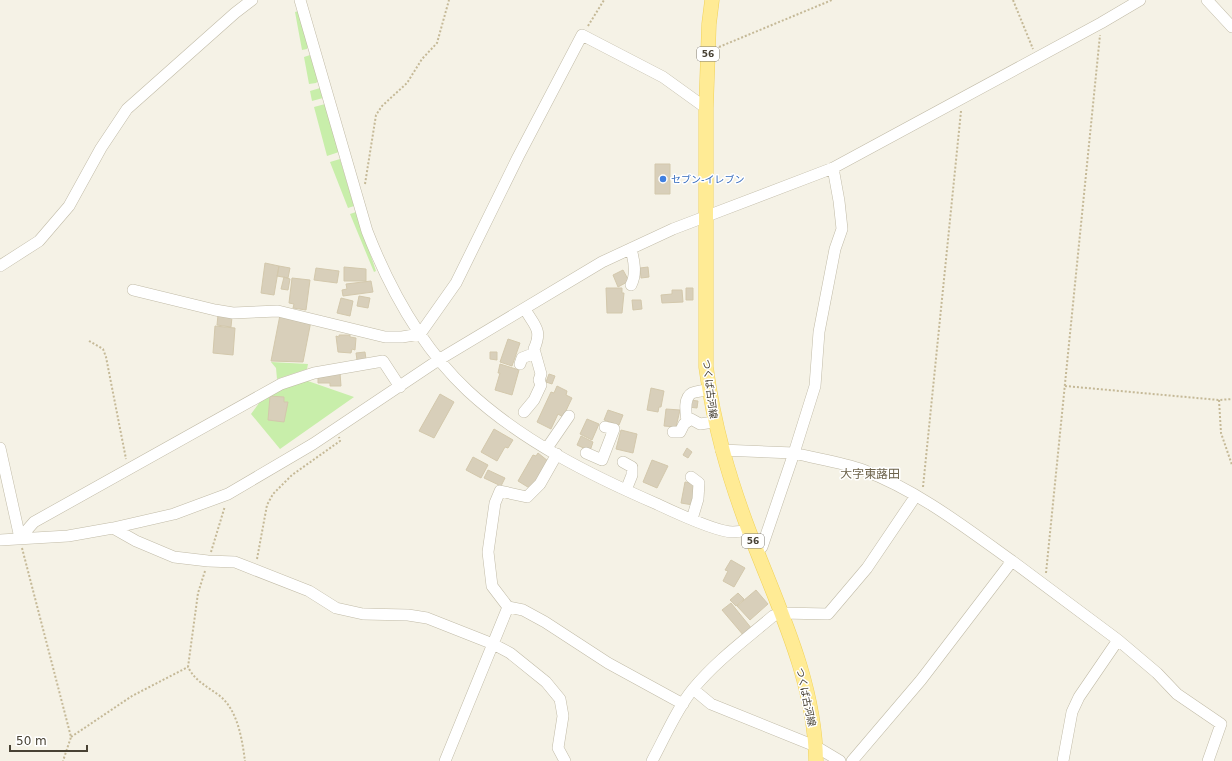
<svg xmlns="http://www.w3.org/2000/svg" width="1232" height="761" viewBox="0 0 1232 761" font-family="'DejaVu Sans','Noto Sans JP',sans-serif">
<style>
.green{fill:#c8eeaa}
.building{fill:#d8cfba;stroke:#d3c8ac}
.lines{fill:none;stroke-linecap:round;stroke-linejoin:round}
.minor-casing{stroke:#c1bba7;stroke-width:12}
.major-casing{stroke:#f1d258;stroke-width:15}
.path{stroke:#c5b997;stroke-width:2;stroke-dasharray:2 2;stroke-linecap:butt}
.minor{stroke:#fff;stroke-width:11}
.major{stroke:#ffeb95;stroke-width:14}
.shop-dot{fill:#3f7fe0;stroke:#fff;stroke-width:1.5}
.labels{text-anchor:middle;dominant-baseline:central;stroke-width:3;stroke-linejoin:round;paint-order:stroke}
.shield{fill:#fff;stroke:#7f7b71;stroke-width:1}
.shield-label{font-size:9px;font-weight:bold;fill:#484234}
.shop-label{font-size:10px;fill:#366cbe;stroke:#fff;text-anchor:start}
.street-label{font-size:10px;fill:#484234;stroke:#fff}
.quarter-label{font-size:12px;fill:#6c624a;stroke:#fff}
</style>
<rect width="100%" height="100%" fill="#f5f2e6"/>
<!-- green -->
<path class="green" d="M298 11 308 46 307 49 302 50 295 12Z
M310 55 319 80 316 83 309 84 304 57Z
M320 88 323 98 312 101 310 91Z
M325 104 339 152 327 156 314 107Z
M340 159 354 206 348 208 330 162Z
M356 212 376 271 374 272 350 214Z
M271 362 308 364 307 369 277 379 276 368Z
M305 380 354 397 280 449 251 414 262 399 286 386Z"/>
<!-- building -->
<path class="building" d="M655 164H670V194H655Z
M265 263 279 266 274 295 261 293Z
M279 266 290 268 288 278 277 276Z
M344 267 366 269V281H344Z
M648 267 649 277 641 278 640 268Z
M316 268 339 271 337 283 314 280Z
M623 270 629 281 618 287 613 275Z
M284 277 290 279 288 290 281 289Z
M292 278 310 280 306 310 293 308 294 304 289 303Z
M371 281 373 292 343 296 342 290 347 289 346 284Z
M606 288H622V293H624L622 313H607Z
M686 288H693V300H686Z
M672 290H682L683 302 662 303 661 295 672 294Z
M359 296 370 298 368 308 357 306Z
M341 298 353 301 350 316 337 313Z
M632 300H641L642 309 633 310Z
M218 315 232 317 231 327 217 325Z
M280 315 311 321 303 362 271 361Z
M215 326 235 328 233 355 213 353Z
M339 335H350V337L356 338 355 350 352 349 351 353 338 352 336 336 339 337Z
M508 339 520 343 512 366 500 362Z
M365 352 366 359 357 360 356 353Z
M490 352H497V360L490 359Z
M500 364 519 370 512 395 495 390 500 373H498Z
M340 373 341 386H330V383H318V378Z
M549 374 555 376 552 384 546 382Z
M557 386 567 391 566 395 572 398 563 417 558 414 551 429 537 422 551 392 554 393Z
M651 388 664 391 661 407H659L658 412 647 410Z
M440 394 454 402 434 438 419 431Z
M270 396 284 397V402H288L284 422 268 420Z
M690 400 698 401 697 408 688 407Z
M666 409 680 410 676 427 664 426Z
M608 410 623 415 619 425 604 420Z
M587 419 599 424 592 440 580 434Z
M494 429 513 440 508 448 505 447 497 461 481 452Z
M621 430 637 434 633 453 616 449Z
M581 436 593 442 590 451 577 445Z
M687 448 692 452 688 458 683 455Z
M538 453 548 461 531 489 518 481 533 455 536 456Z
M473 457 488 465 481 478 466 470Z
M652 460 668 466 657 488 643 482Z
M488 470 505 478 501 486 484 478Z
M685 482 698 484 693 505 681 503Z
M731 560 745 568 734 587 723 581 728 571 725 570Z
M756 590 768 604 750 620 737 606Z
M738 593 744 599 736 606 730 600Z
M731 603 752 629 744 636 722 610Z"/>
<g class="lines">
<!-- minor casing -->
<g class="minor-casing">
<path id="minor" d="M300 0 367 231C390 290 421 347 468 391 522 441 590 475 657 504 674 512 716 532 733 532 738 532 743 531 748 529
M1207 0 1232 27
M631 249C634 260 637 274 631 285
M0 266 39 241 69 206 101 148 127 109 235 13 252 0
M133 290 215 310 233 313 278 311 385 337H402L420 334 456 283 518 157 582 35 663 77 706 108
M520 364 522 358 535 353
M524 412 534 400 541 385 539 380 541 374 534 349C543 329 534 326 525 309
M687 421C686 413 683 398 692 393 697 391 704 391 709 389
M673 432H680L684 424 691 419 700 424 714 422
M0 448 20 538
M547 448 569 416
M721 450 794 453 815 386 819 332 835 249 842 229 839 201 833 168
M586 453 602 460 614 429 605 427
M557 454 540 484 527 497 500 491 495 503 488 552 492 586 508 607 523 610 545 622 608 663 683 704
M623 462 632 467V475L626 490
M691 477 699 483 698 499 692 519
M113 528 136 541 174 557 208 561 235 562 309 591 336 608 363 614 408 615 427 618 493 644 510 653 546 682 560 699 563 716 558 748 565 761
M20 538 34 522 281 384 314 373 383 361 400 387
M0 540 68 536 113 528 174 514 228 494 313 444 440 359 602 262 673 229 833 168 1101 23 1140 0
M756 550 762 547 794 453C817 459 841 462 863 470 917 490 966 528 1012 561L921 680 852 761
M1012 561 1118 640 1079 697 1072 712 1063 761
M1118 640 1157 673 1177 694 1221 724 1208 761
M693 689 711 704 815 746 840 761
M445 761 508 607
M652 761C665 737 676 710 693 689 716 661 746 639 773 616L782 613 828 614 867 568 915 497"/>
</g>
<!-- major casing -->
<g class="major-casing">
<path id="major" d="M712 0 709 24 706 108V367C714 426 728 475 749 531 777 605 815 680 816 761"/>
</g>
<!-- path -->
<path class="path" d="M1013 0 1033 49
M588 26 604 0
M719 47 832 0
M365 184 376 115 382 106 407 83 422 59 437 43 449 0
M89 341 103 349 106 357 126 459
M1065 386 1219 400 1232 399
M1219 400 1221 433 1232 465
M923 487 961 111
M22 548 71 737 63 761
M211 552 225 506
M257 559 267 505 273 494 292 475 340 441 339 437
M205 571 198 593 188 667C195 681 208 687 220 696 238 711 242 739 245 761
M1046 573 1100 35
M71 737 132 696 188 667"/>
<!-- minor -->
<use href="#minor" class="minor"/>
<!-- major -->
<use href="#major" class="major"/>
</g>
<!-- markers -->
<circle class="shop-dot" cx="663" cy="179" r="4"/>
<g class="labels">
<!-- shield labels -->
<g class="shield">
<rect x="697" y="47" width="22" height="14" rx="3"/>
<rect x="742" y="534" width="22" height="14" rx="3"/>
</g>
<g class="shield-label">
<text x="708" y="54">56</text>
<text x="753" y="541">56</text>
</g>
<!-- shop labels -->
<g class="shop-label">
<text x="671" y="179">セブン-イレブン</text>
</g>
<!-- street labels -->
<g class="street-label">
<text transform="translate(710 389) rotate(83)">つくば古河線</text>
<text transform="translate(806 697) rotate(78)">つくば古河線</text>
</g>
<!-- quarter labels -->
<g class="quarter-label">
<text x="870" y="474">大字東蕗田</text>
</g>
</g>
<!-- scale -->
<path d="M10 745v6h77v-6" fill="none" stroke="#484234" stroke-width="2"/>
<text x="16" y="745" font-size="12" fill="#484234" stroke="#ffffff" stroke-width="3" paint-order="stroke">50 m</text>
</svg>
